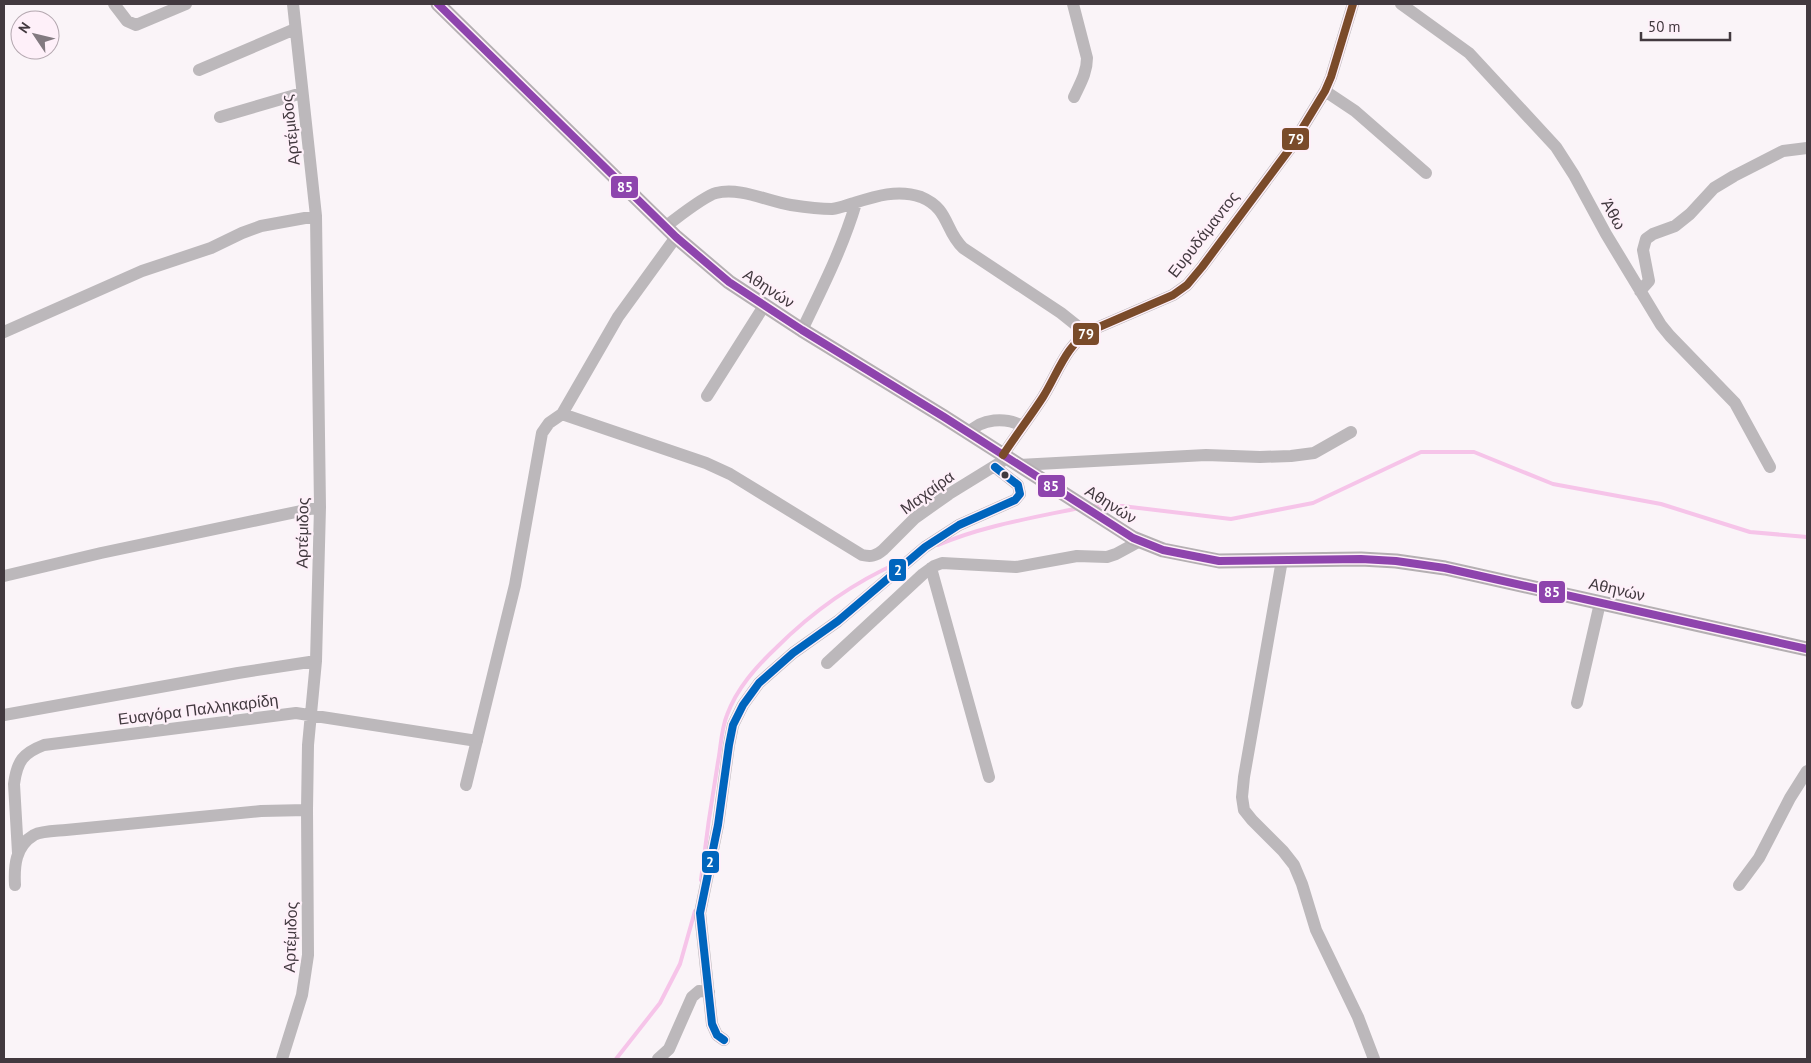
<svg xmlns="http://www.w3.org/2000/svg" width="1811" height="1063" viewBox="0 0 1811 1063" font-family="'PT Sans',sans-serif">
<style>
.lines{fill:none;stroke-linecap:round;stroke-linejoin:round}
.stream{stroke:#f6c4e9;stroke-width:4}
.minor{stroke:#bcb8bb;stroke-width:12}
.major{stroke:#b4afb2;stroke-width:15}
.bus-1-casing{stroke:#fef0f9;stroke-width:11}
.bus-2-casing{stroke:#fef0f9;stroke-width:11}
.bus-3-casing{stroke:#fef0f9;stroke-width:11}
.bus-1{stroke:#8e44ad;stroke-width:8}
.bus-2{stroke:#7a4b2a;stroke-width:8}
.bus-3{stroke:#0065bd;stroke-width:8}
.bus-dot{fill:#42393f;stroke:#fef0f9;stroke-width:2}
.labels{text-anchor:middle;dominant-baseline:central;stroke-width:4.5;stroke-linejoin:round;paint-order:stroke}
.street-label{font-size:16px;fill:#42393f;stroke:#fef0f9}
.line-badge{stroke:#fef0f9;stroke-width:2}
.badge-label{font-size:14px;text-anchor:middle;font-weight:bold;fill:#fff}
</style>
<rect width="100%" height="100%" fill="#faf4f8"/>
<g class="lines">
<!-- stream -->
<path class="stream" d="M1091 506H1122L1231 519 1313 503 1421 452H1474L1553 484 1661 504 1750 532 1807 537
M938 545C982 526 1032 518 1079 508
M701 880C706 838 712 797 719 756 721 743 722 727 727 715 737 688 756 667 776 648 813 611 852 583 900 562
M616 1059 660 1003 680 964 695 911"/>
<!-- minor -->
<path class="minor" d="M114 4 127 21 136 25 186 4
M1073 4 1087 58C1087 73 1080 84 1074 97
M1401 4 1469 53 1556 147 1574 175 1606 234 1661 325 1670 336 1735 403 1770 467
M199 70 295 29
M1325 91 1355 111 1426 173
M220 117 302 93
M666 226C677 218 704 196 716 193 740 187 767 201 791 205 804 207 819 209 832 209 840 208 847 205 854 203 876 196 898 189 921 197 950 209 944 230 963 248L1061 313 1086 333
M1640 291 1649 281 1643 250 1646 239 1653 234 1675 226 1690 214 1714 188 1734 176 1783 151 1807 148
M802 330C822 289 843 247 856 203
M4 332 142 271 211 248 242 233 261 226 316 216
M707 396 764 306
M562 414 706 463 730 474 862 555C871 557 876 556 883 550L915 518 949 494 1001 462
M969 433C981 418 1006 417 1022 426
M1003 455C1016 435 1030 417 1043 397 1058 373 1066 344 1092 330L1173 295 1187 285 1202 267 1289 150 1325 91 1331 77 1353 4
M1019 465 1206 455 1260 457 1291 456 1314 453 1351 432
M1282 560 1244 777 1242 797 1244 810 1252 820 1283 851 1294 865 1302 884 1316 930 1358 1017 1374 1059
M931 568 989 777
M4 576 101 553 320 507
M827 663 923 574 934 566 942 563 1016 567 1077 556 1107 557 1116 554 1140 541
M1577 703 1600 603
M4 715 238 673 316 661
M466 785 515 585 542 433 549 423 562 414 618 317 676 237
M18 853 14 784C17 761 23 753 44 745L296 713 477 741
M15 885C14 867 15 846 34 835 42 831 56 831 66 830L261 811 307 810
M1739 885 1759 858 1790 798 1807 771
M724 1040 717 1035 712 1024 700 913 718 825 729 745 733 725 743 705 759 683 793 653 838 621 925 547 959 525 1015 500 1020 494 1018 485 995 467
M282 1059 302 995 308 955 307 810 308 745 316 661 320 507 316 216 293 4
M658 1059 669 1049 692 997 699 991 709 992"/>
<!-- major -->
<path class="major" d="M438 4 676 237 729 282 802 330 944 417 1133 538 1163 550 1219 561 1361 559 1396 561 1445 568 1807 649"/>
<!-- bus-1 casing -->
<g class="bus-1-casing">
<path id="bus-1" d="M438 4 676 237 729 282 802 330 944 417 1133 538 1163 550 1219 561 1361 559 1396 561 1445 568 1807 649"/>
</g>
<!-- bus-2 casing -->
<g class="bus-2-casing">
<path id="bus-2" d="M1003 455C1016 435 1030 417 1043 397 1058 373 1066 344 1092 330L1173 295 1187 285 1202 267 1289 150 1325 91 1331 77 1353 4"/>
</g>
<!-- bus-3 casing -->
<g class="bus-3-casing">
<path id="bus-3" d="M724 1040 717 1035 712 1024 700 913 718 825 729 745 733 725 743 705 759 683 793 653 838 621 925 547 959 525 1015 500 1020 494 1018 485 995 467"/>
</g>
<!-- bus-1 -->
<use href="#bus-1" class="bus-1"/>
<!-- bus-2 -->
<use href="#bus-2" class="bus-2"/>
<!-- bus-3 -->
<use href="#bus-3" class="bus-3"/>
</g>
<!-- markers -->
<circle class="bus-dot" cx="1005" cy="475" r="4.5"/>
<g class="labels">
<!-- street labels -->
<g class="street-label">
<text transform="translate(290 130) rotate(-96)">Αρτέμιδος</text>
<text transform="translate(1614 214) rotate(61)">Άθω</text>
<text transform="translate(1203 234) rotate(-52)">Ευρυδάμαντος</text>
<text transform="translate(769 288) rotate(33)">Αθηνών</text>
<text transform="translate(927 492) rotate(-36)">Μαχαίρα</text>
<text transform="translate(1111 504) rotate(32)">Αθηνών</text>
<text transform="translate(302 533) rotate(-89)">Αρτέμιδος</text>
<text transform="translate(1617 589) rotate(13)">Αθηνών</text>
<text transform="translate(198 709) rotate(-7)">Ευαγόρα Παλληκαρίδη</text>
<text transform="translate(290 937) rotate(-88)">Αρτέμιδος</text>
</g>
</g>
<g class="line-badge">
<rect x="1281" y="127" width="29" height="24" rx="5" fill="#7a4b2a"/>
<rect x="610" y="175" width="29" height="24" rx="5" fill="#8e44ad"/>
<rect x="1072" y="322" width="28" height="24" rx="5" fill="#7a4b2a"/>
<rect x="1037" y="474" width="29" height="24" rx="5" fill="#8e44ad"/>
<rect x="888" y="558" width="19" height="24" rx="5" fill="#0065bd"/>
<rect x="1538" y="580" width="28" height="24" rx="5" fill="#8e44ad"/>
<rect x="701" y="850" width="19" height="24" rx="5" fill="#0065bd"/>
</g>
<g class="badge-label">
<text x="1296" y="144">79</text>
<text x="625" y="192">85</text>
<text x="1086" y="339">79</text>
<text x="1051" y="491">85</text>
<text x="898" y="575">2</text>
<text x="1552" y="597">85</text>
<text x="710" y="867">2</text>
</g>
<!-- border -->
<rect width="1811" height="1063" fill="none" stroke="#42393f" stroke-width="10"/>
<!-- north arrow -->
<g transform="translate(35 35) rotate(305)"><circle r="24" fill="#fef0f9" stroke="#b3a7af"/>
<path d="M0-4L9 19L0 12L-9 19Z" fill="#827a80"/>
<text y="-8" font-size="14" font-weight="bold" text-anchor="middle" fill="#42393f">N</text>
</g>
<!-- scale -->
<path d="M1641 32v8h89v-8" fill="none" stroke="#42393f" stroke-width="2.5"/>
<text x="1648" y="32" font-size="15" fill="#42393f" stroke="#fef0f9" stroke-width="4" paint-order="stroke">50 m</text>
</svg>
